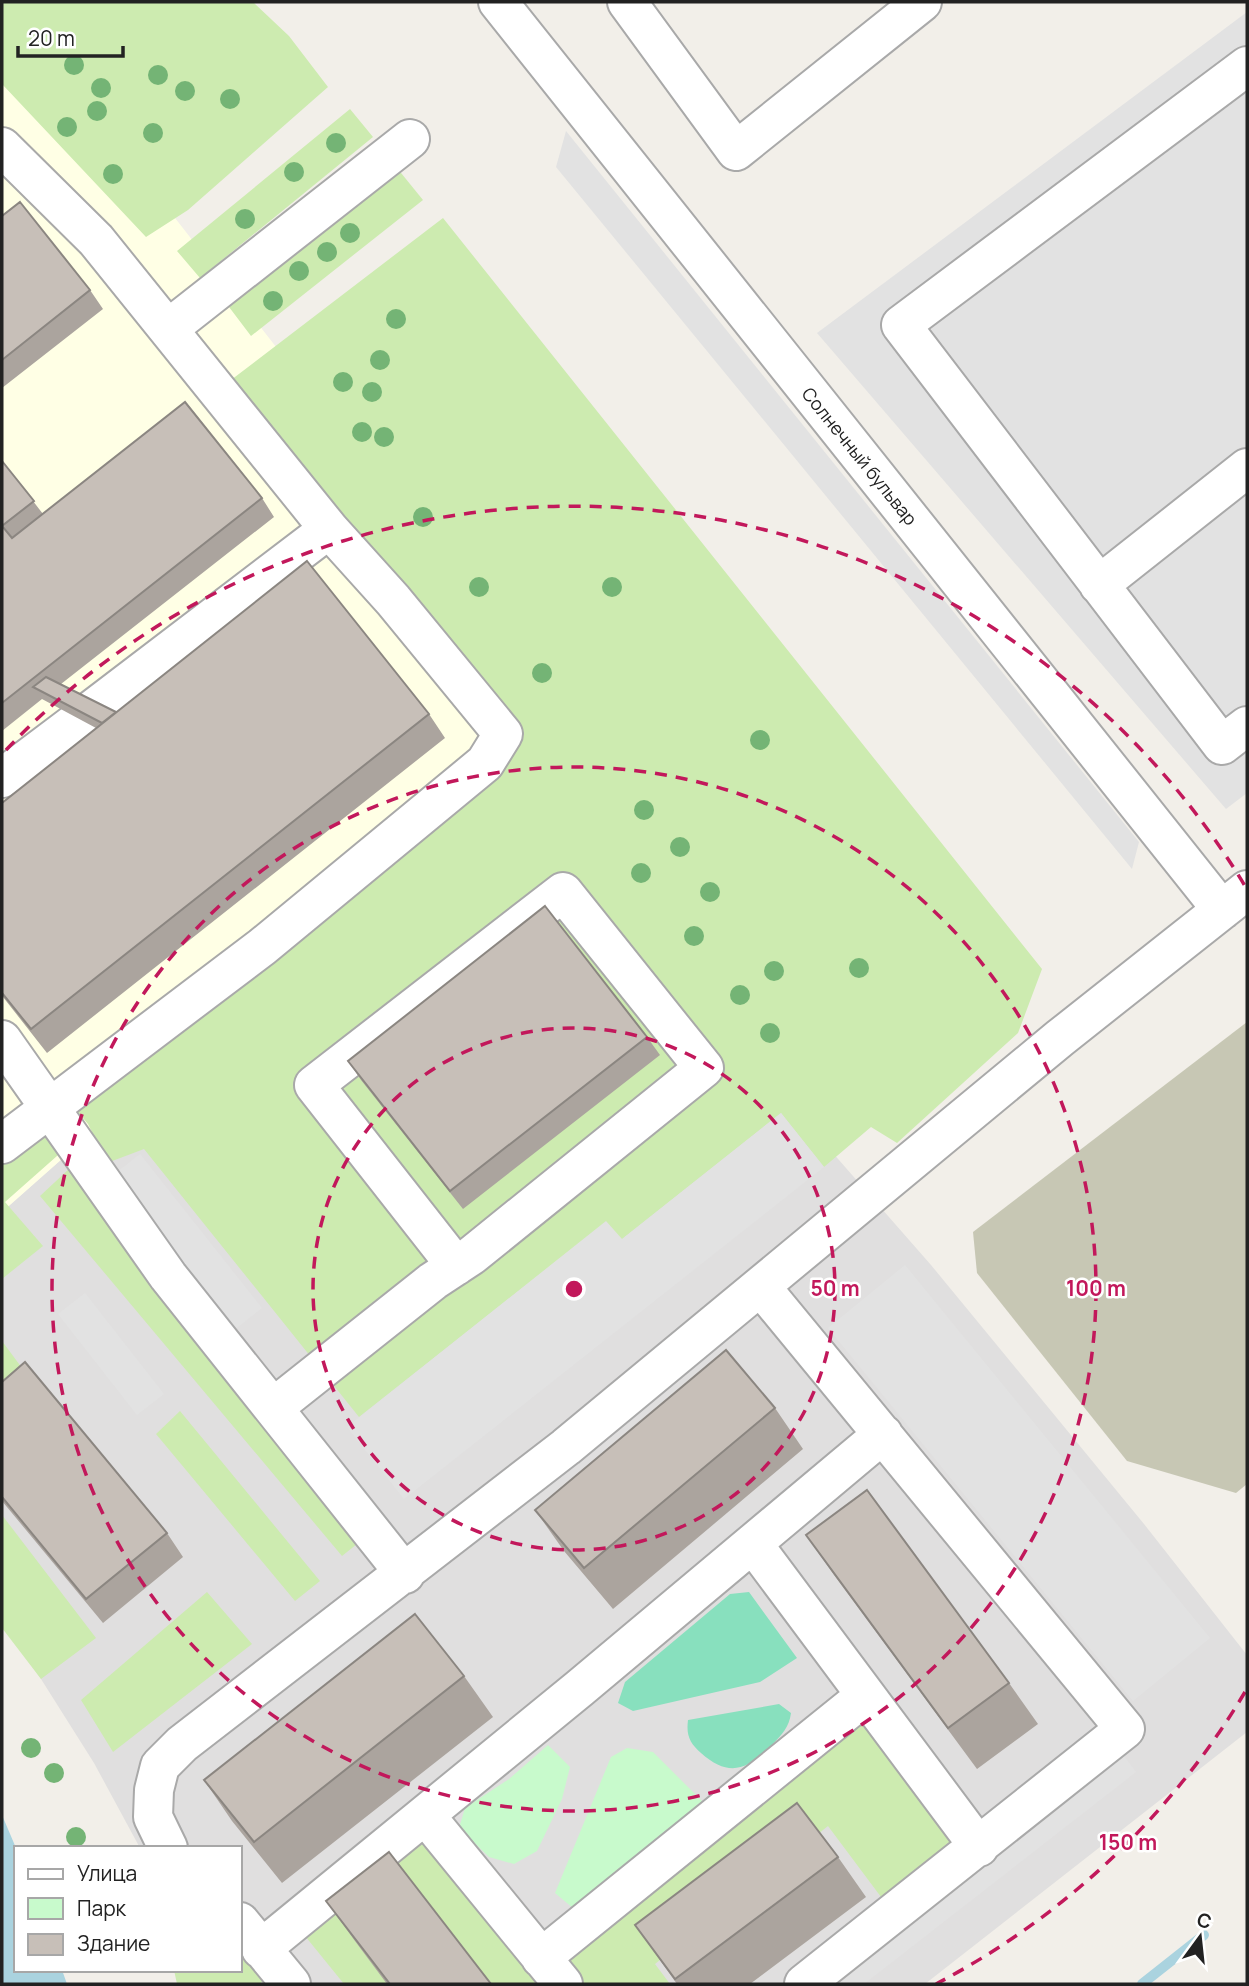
<svg xmlns="http://www.w3.org/2000/svg" width="1249" height="1986" viewBox="0 0 1249 1986" font-family="Manrope,sans-serif">
<style>
.residential{fill:#e0dfdf}
.education{fill:#ffffe5}
.construction{fill:#c7c7b4}
.grass{fill:#cdebb0}
.park{fill:#c8facc}
.pitch{fill:#88e0be}
.parking{fill:#e2e2e2}
.water{fill:#aad3df}
.lines{fill:none;stroke-linecap:round;stroke-linejoin:round}
.stream{stroke:#aad3df;stroke-width:10}
.minor-casing{stroke:#a9a9a9;stroke-width:42}
.minor{stroke:#fff;stroke-width:38}
.tree{fill:#74b475}
.wall{fill:#aba49e}
.building{fill:#c7bfb8;stroke:#8b8681;stroke-width:2}
.ring{fill:none;stroke:#c2185b;stroke-width:3.5;stroke-dasharray:12 9}
.labels{text-anchor:middle;dominant-baseline:central;stroke-width:5;stroke-linejoin:round;paint-order:stroke}
.street-label{font-size:18px;fill:#222;stroke:#fff}
.centre{fill:#c2185b;stroke:#fff;stroke-width:3.5}
.ring-label{font-size:21px;text-anchor:middle;font-weight:bold;fill:#c2185b;stroke:#fff;stroke-width:5;stroke-linejoin:round;paint-order:stroke}
</style>
<rect width="100%" height="100%" fill="#f2efe9"/>
<!-- residential -->
<path class="residential" d="M782 1095 931 1265 1144 1524 1247 1655V1732L925 1984H242L240 1848H140L94 1763 41 1679 2 1624V1212L106 1120Z"/>
<!-- education -->
<path class="education" d="M2 24 139 172 583 739 106 1120 2 1212Z"/>
<!-- construction -->
<path class="construction" d="M1247 1022V1484L1236 1493 1127 1461 977 1273 973 1232Z"/>
<!-- grass -->
<path class="grass" d="M2 2H253L289 36 328 87 188 210 146 237 2 84Z
M350 109 373 137 200 278 177 251Z
M397 168 423 200 251 336 226 303Z
M443 218 1042 969 1018 1033 897 1143 871 1127 824 1167 781 1113 621 1240 606 1222 359 1417 144 1149 107 1163 88 1124 72 1105 508 756 231 380Z
M45 1122 66 1148 5 1202 43 1246 2 1279V1156Z
M70 1168 362 1540 342 1556 40 1196Z
M2 1341 22 1368 2 1384Z
M180 1411 320 1581 295 1601 156 1434Z
M2 1515 96 1638 41 1679 2 1628Z
M207 1592 252 1644 113 1752 81 1700Z
M864 1723 951 1829 949 1849 881 1897 828 1826 655 1964 670 1984H578L568 1963 572 1950 847 1730Z
M411 1842 429 1846 541 1984H344L301 1931Z
M240 1942 270 1976 259 1984H177L174 1970H240Z"/>
<!-- park -->
<path class="park" d="M548 1745 570 1767 562 1799 537 1851 514 1864 489 1857 459 1828 465 1808 509 1779Z
M627 1748 653 1752 703 1802 573 1908 555 1893 611 1757Z"/>
<!-- pitch -->
<path class="pitch" d="M749 1592 797 1658 760 1682 633 1711 618 1703 625 1682 730 1594Z
M779 1704 791 1713C789 1728 782 1734 772 1745 748 1770 729 1778 701 1753 690 1743 686 1736 688 1720Z"/>
<!-- parking -->
<path class="parking" d="M1247 12V793L1226 809 817 333Z
M566 131 1139 842 1132 869 556 167Z
M781 1113 824 1167 404 1499 347 1427 606 1221 622 1239Z
M140 1154 262 1308 234 1330 112 1176Z
M905 1265 1210 1638 1133 1701 828 1328Z
M85 1293 164 1394 137 1415 58 1314Z
M1115 1744 1136 1772 864 1984H809Z"/>
<!-- water -->
<path class="water" d="M2 1815 16 1848V1970H62L67 1984H2Z"/>
<g class="lines">
<!-- stream -->
<path class="stream" d="M1142 1984 1204 1935"/>
<!-- minor casing -->
<g class="minor-casing">
<path id="minor" d="M498 2 1222 910
M627 2 736 151 922 2
M1247 66 901 325 1222 745 1247 726
M2 147 96 240 329 529
M168 329 410 139
M1099 585 1247 468
M2 778 79 720
M2 1040 168 1276 405 1574
M2 1144 262 947 485 763 503 734 393 600 329 529 93 709
M761 1287 1125 1729 804 1984
M273 1408 433 1281 471 1256 704 1068 563 892 314 1085 456 1266
M753 1544 979 1847
M425 1815 563 1984
M168 1848 153 1817 154 1790 160 1766 182 1744 566 1447 1060 1038 1247 890
M240 1922 291 1984
M261 1949 580 1688 883 1434
M541 1958 865 1696"/>
</g>
<!-- minor -->
<use href="#minor" class="minor"/>
</g>
<!-- trees -->
<g class="tree">
<circle cx="74" cy="65" r="10"/>
<circle cx="158" cy="75" r="10"/>
<circle cx="101" cy="88" r="10"/>
<circle cx="185" cy="91" r="10"/>
<circle cx="230" cy="99" r="10"/>
<circle cx="97" cy="111" r="10"/>
<circle cx="67" cy="127" r="10"/>
<circle cx="153" cy="133" r="10"/>
<circle cx="336" cy="143" r="10"/>
<circle cx="294" cy="172" r="10"/>
<circle cx="113" cy="174" r="10"/>
<circle cx="245" cy="219" r="10"/>
<circle cx="350" cy="233" r="10"/>
<circle cx="327" cy="252" r="10"/>
<circle cx="299" cy="271" r="10"/>
<circle cx="273" cy="301" r="10"/>
<circle cx="396" cy="319" r="10"/>
<circle cx="380" cy="360" r="10"/>
<circle cx="343" cy="382" r="10"/>
<circle cx="372" cy="392" r="10"/>
<circle cx="362" cy="432" r="10"/>
<circle cx="384" cy="437" r="10"/>
<circle cx="423" cy="517" r="10"/>
<circle cx="479" cy="587" r="10"/>
<circle cx="612" cy="587" r="10"/>
<circle cx="542" cy="673" r="10"/>
<circle cx="760" cy="740" r="10"/>
<circle cx="644" cy="810" r="10"/>
<circle cx="680" cy="847" r="10"/>
<circle cx="641" cy="873" r="10"/>
<circle cx="710" cy="892" r="10"/>
<circle cx="694" cy="936" r="10"/>
<circle cx="859" cy="968" r="10"/>
<circle cx="774" cy="971" r="10"/>
<circle cx="740" cy="995" r="10"/>
<circle cx="770" cy="1033" r="10"/>
<circle cx="31" cy="1748" r="10"/>
<circle cx="54" cy="1773" r="10"/>
<circle cx="76" cy="1837" r="10"/>
</g>
<!-- wall -->
<path class="wall" d="M2 216 90 290 103 309 2 388Z
M2 461 43 514 262 498 274 517 61 684 116 712 429 714 445 738 47 1053 3 997 2 998V803L96 728 42 699 2 731Z
M647 1037 660 1055 463 1209 361 1080 348 1061Z
M2 1382 167 1533 183 1557 103 1623 2 1501Z
M775 1408 803 1449 613 1609 564 1551 535 1510Z
M806 1535 1009 1683 1038 1724 977 1769 834 1575Z
M464 1676 493 1717 282 1883 232 1821 204 1780Z
M838 1857 866 1897 750 1984H677L635 1925Z
M326 1901 491 1984H387L355 1941Z"/>
<!-- building -->
<path class="building" d="M20 202 90 290 2 360V216Z
M185 402 262 498 2 703V461L34 501 2 526 12 538Z
M307 561 429 714 31 1029 2 993V803Z
M46 677 116 712 102 723 33 687Z
M545 906 647 1037 450 1191 348 1061Z
M726 1350 775 1408 584 1568 535 1510Z
M25 1362 167 1533 86 1599 2 1497V1382Z
M867 1490 1009 1683 948 1728 806 1535Z
M415 1614 464 1676 254 1842 204 1780Z
M797 1803 838 1857 675 1979 635 1925Z
M389 1852 491 1984H390L326 1901Z"/>
<!-- distance rings -->
<g class="ring">
<circle cx="574" cy="1289" r="261"/>
<circle cx="574" cy="1289" r="522"/>
<path d="M1245 1692A783 783 0 0 1 936 1984M6 750A783 783 0 0 1 1245 886"/>
</g>
<g class="labels">
<!-- street labels -->
<g class="street-label">
<text transform="translate(860 456) rotate(51)">Солнечный бульвар</text>
</g>
</g>
<circle cx="574" cy="1289" r="10" class="centre"/>
<g class="ring-label">
<text x="835" y="1296">50 m</text>
<text x="1096" y="1296">100 m</text>
<text x="1128" y="1850">150 m</text>
</g>
<!-- border -->
<rect width="1249" height="1986" fill="none" stroke="#222222" stroke-width="7"/>
<!-- legend -->
<rect x="14" y="1846" width="228" height="126" fill="#ffffff" stroke="#a7a7a7" stroke-width="2"/>
<rect x="28" y="1869" width="35" height="10" fill="#ffffff" stroke="#a7a7a7" stroke-width="2"/>
<text x="77" y="1881" font-size="21" fill="#222222">Улица</text>
<rect x="28" y="1898" width="35" height="21" fill="#c8facc" stroke="#a7a7a7" stroke-width="2"/>
<text x="77" y="1916" font-size="21" fill="#222222">Парк</text>
<rect x="28" y="1934" width="35" height="21" fill="#c7bfb8" stroke="#a7a7a7" stroke-width="2"/>
<text x="77" y="1951" font-size="21" fill="#222222">Здание</text>
<!-- north arrow -->
<g transform="translate(1200 1937) rotate(15)" stroke="#ffffff" stroke-width="5" paint-order="stroke">
<path d="M0-5L12 26L0 18L-12 26Z" fill="#222222"/>
<text y="-10" font-size="19" font-weight="bold" text-anchor="middle" fill="#222222">С</text>
</g>
<!-- scale -->
<path d="M18 46v10h105v-10" fill="none" stroke="#222222" stroke-width="3.5"/>
<text x="28" y="46" font-size="21" fill="#222222" stroke="#ffffff" stroke-width="5" paint-order="stroke">20 m</text>
</svg>
